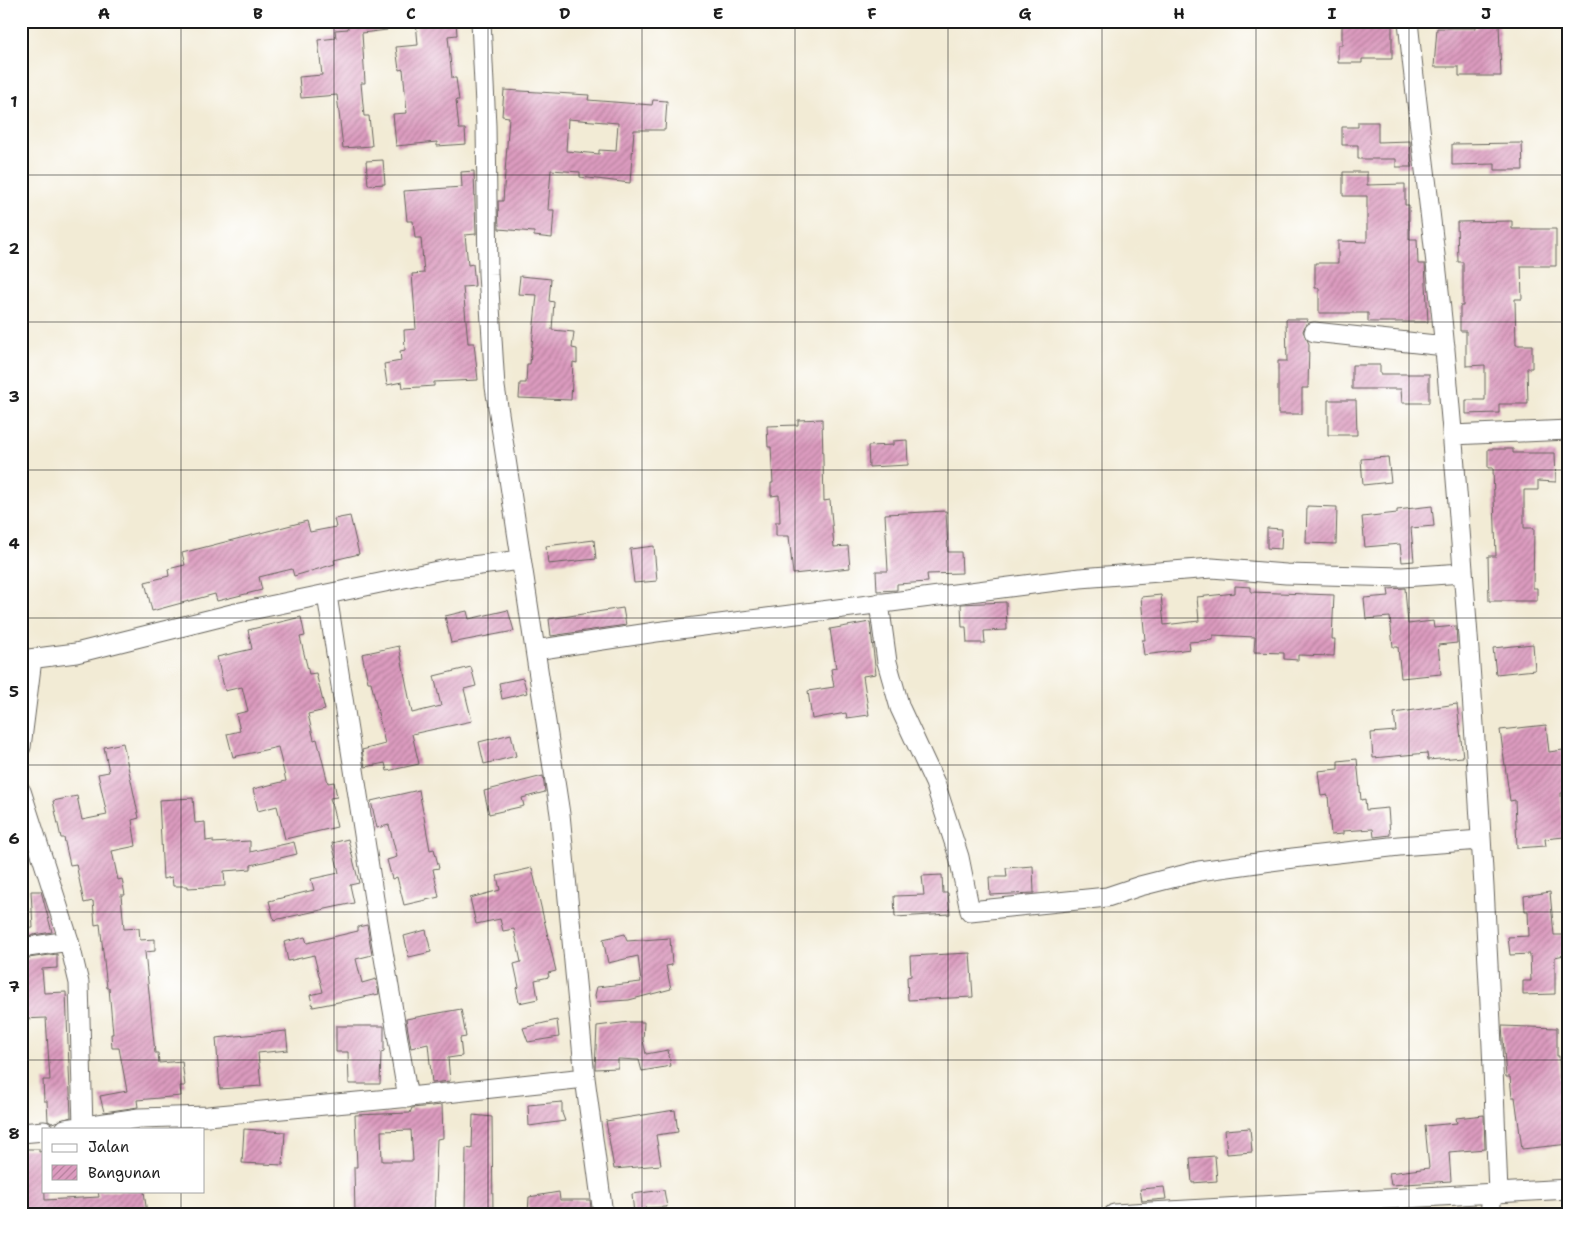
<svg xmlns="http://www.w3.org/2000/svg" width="1590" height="1235" viewBox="0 0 1590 1235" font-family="'Shantell Sans',sans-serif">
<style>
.building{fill:url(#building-hatch);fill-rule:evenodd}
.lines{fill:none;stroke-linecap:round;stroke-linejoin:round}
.minor-casing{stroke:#67645d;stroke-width:21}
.minor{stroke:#fff;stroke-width:19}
.grid{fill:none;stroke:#1c1c1c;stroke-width:1;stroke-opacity:0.55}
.neatline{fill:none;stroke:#1c1c1c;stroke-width:2}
.grid-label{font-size:16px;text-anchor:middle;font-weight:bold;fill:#1c1c1c}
</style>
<defs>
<pattern id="building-hatch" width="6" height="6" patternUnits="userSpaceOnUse" patternTransform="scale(1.25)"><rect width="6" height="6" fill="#dc9bbf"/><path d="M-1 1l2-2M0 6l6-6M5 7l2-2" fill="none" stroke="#b27e9a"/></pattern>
</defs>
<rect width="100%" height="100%" fill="#fff"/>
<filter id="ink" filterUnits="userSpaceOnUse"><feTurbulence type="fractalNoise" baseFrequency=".02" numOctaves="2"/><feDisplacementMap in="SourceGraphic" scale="10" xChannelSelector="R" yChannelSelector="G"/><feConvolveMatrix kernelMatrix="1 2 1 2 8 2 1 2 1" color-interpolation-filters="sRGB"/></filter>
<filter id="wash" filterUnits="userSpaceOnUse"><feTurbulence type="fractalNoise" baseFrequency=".0096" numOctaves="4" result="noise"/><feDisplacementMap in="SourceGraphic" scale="20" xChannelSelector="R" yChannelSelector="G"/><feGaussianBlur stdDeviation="1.12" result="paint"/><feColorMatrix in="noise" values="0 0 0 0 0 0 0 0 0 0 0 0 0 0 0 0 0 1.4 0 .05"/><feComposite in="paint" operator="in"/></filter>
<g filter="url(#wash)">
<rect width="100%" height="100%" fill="#f2ebd5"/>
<g id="blocks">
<!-- building -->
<path class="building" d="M347 21H386L387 30 362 33 365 83H361L364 116H369L372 146 343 148 337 95 301 98 299 77 322 75 318 40 336 38 335 30 348 29Z
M416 21H456L457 35 448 36 452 78H456L459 100H456L459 129H465L466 144 437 146V142L396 146 393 114 407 113 403 69 399 70 396 47 418 45Z
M1342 21H1392V59H1362V63H1338V45H1342Z
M1476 24H1499L1501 76H1459V67H1434L1437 28H1476Z
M504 90 589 95 588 100 652 105 653 100 667 101 665 130H634L630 183 580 177V172L551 170 548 210H554L552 238 534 236V232L499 229 498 201H503L509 117 502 116ZM568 119 618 123 616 151 599 150V154L566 151Z
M1358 122H1378V142L1410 141 1412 167H1396V159H1358V145H1342V127H1358Z
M1522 143 1523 170H1495V164L1452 165V144Z
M383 160 385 184 368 185 366 161Z
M474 171 476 234 465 235 468 265 473 264 475 286 463 287 468 343H474L478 380 434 382V386L420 387 403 388 402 382 387 385 384 364 401 361 400 351 405 350 404 330 416 329 412 274 424 273 421 238H415L413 221H407L404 191 462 187 461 172Z
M1343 172H1367V185L1405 184V205H1409V239H1417L1418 264H1425L1428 322H1368V313H1319V288H1315V263H1338V241L1367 242V196H1343Z
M1512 221V229H1556V266H1521L1522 299H1515L1516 345H1532V368H1527L1528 404H1499V413L1466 414V400H1485V365L1466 366V331H1460V306H1463V262H1458L1457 222Z
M520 276 551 279 549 301 554 302 552 330 574 332 572 348 577 349V363L573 362 571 400 519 398 520 383H526L527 364H530L537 295 518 294Z
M1286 319H1308L1303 331 1309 344 1308 388H1302V414H1278V361H1287Z
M1352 365H1380V374H1429V403H1402L1401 389H1352Z
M1328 400H1356L1357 435H1328Z
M822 419 824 501 830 500 834 547 848 546 850 568 793 574 789 536H776V522H780L779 495 771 496V483H773L771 447H768L767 426 798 425V420Z
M907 440 908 465 869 467 868 446 893 445V441Z
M1488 449H1513V453H1555L1556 482 1538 481V490H1524V528H1534L1533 588H1537V601H1489L1488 556H1496L1493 468H1488Z
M1388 457 1391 482 1363 485 1361 459Z
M1307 506 1337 507 1336 544 1306 543Z
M1432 506 1434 526 1411 528 1414 561 1402 562 1400 544 1365 547 1362 517 1397 513V510Z
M946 511 948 552H961L962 573 927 574 928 582 897 584V590L877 591 876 571H888L885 514Z
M350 516 359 554 334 560 335 564 294 576 292 569 259 577 262 590 217 601 215 594 152 611 145 582 169 576 168 569 185 565 182 553 307 521 310 532 336 527 334 519Z
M1267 528 1282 529 1281 549 1267 548Z
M594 540 596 559 548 564 546 546Z
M654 546 657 581 634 583 630 549Z
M1235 586 1251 587V592L1334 595 1332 639H1335L1334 656 1298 655V660L1284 659V653L1254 652 1255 637 1213 635V640L1189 642 1190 649 1144 655 1142 640H1145L1141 597 1161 595 1164 625 1199 621 1197 597 1235 593Z
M1405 588 1408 624 1433 621 1434 628 1456 626 1457 643 1438 645 1441 674 1401 678 1398 647H1393L1390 617 1366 619 1364 598 1389 596 1388 589Z
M1006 602 1007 630 984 631 985 643H967L966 627H962L961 604Z
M623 608 626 625 551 636 549 619Z
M508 610 514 631 451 643 445 616 467 611 469 619Z
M301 617 305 636 300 637 309 674 316 673 325 710 308 714 314 740 317 739 328 783 334 782 337 797 330 798 337 827 285 839 277 806 258 811 253 789 286 781 278 747 233 757 227 734 240 731 236 714 248 711 242 687 225 691 217 657 252 649 248 630Z
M870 622 876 674 863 676 869 715 847 718 846 713 812 719 808 691 834 687 831 669 836 668 830 629Z
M1533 644 1535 670 1496 674 1493 648Z
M399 646 412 713 441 706 434 676 471 667 476 686 464 689 472 721 412 734 419 764 387 771 385 763 365 767 362 750 385 744 371 682H368L362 654Z
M523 678 527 693 502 699 499 683Z
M1457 704 1463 757 1428 760 1427 753 1373 758 1371 733 1396 731 1394 713Z
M1546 725 1549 752 1563 750 1566 779 1569 778V792L1561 793 1564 837 1545 839 1546 846 1517 848 1515 800 1510 801 1500 730Z
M511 734 516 756 484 764 479 742Z
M123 743 139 818 132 820 136 846 112 851 118 880 122 879 125 895H121L124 929 139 928 140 940 155 939V951L145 952 155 1053H158L159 1063 182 1061 185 1086H180L181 1096 137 1100 138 1107 104 1112 100 1096 127 1091 119 1048H112L111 1034H113L109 988H107L100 924 95 925 93 901 84 903 76 864 70 865 64 838H61L53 801 77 796 82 820 107 815 98 774 109 772 104 747Z
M1357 759 1361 800 1365 799 1366 810 1388 808 1390 835 1374 837 1373 829 1343 831V834L1331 835 1328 795 1321 796 1318 771 1338 769V761Z
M543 776 545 792 522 798 524 806 489 814 484 791Z
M419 790 430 850 434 849 439 868 433 869 439 897 404 905 397 877 392 879 387 860 397 857 389 825 377 828 371 801Z
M193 798 195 823 205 822 206 841 213 840V843L250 841V852L294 842 297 854 251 865V869L224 871 225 886 188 888V886H173L172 877 163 879 159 800Z
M348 839 359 883 350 885 354 903 274 920 269 901 314 890 311 879 339 873 332 843Z
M1033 866 1034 893 990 895 989 877H1007L1006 868Z
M532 868 556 971 548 973 549 977 535 980 538 999 519 1003 516 988 519 987 514 964 521 962 514 929 503 931 500 919 476 924 470 898 500 890 497 876Z
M942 875 943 893H948L950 914 895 917 894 896 924 895 922 876Z
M31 891H41L52 932 21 937V929L33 928Z
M1550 892 1554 935H1569V954L1555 957V994L1523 995V981H1531L1530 954 1510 955 1508 937 1529 936 1528 911H1525L1524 896Z
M367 925 372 955 356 959 362 983 376 979 379 994 313 1007 310 995 323 992 314 955 288 961 284 942 305 937 307 943 358 931V927Z
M426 930 431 952 409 957 404 936Z
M625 934 627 941 670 938 672 965 666 966 671 989 629 1000 597 1002 595 995 597 987 641 982 638 956 608 963 603 939Z
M970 953 973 997 908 1000 907 977 911 976 910 956Z
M57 954V968L42 969 44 993 66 992 71 1117 52 1123 48 1121 47 1101H44L43 1080H50L46 1018 22 1019 21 959Z
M461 1009 466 1037 460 1038 462 1056 448 1058 450 1081 432 1083 428 1044 411 1048 406 1019Z
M557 1020 559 1037 528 1042 523 1028Z
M629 1022H644L643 1040 646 1054 668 1050 671 1066 642 1071 639 1060 618 1059V1068L595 1069 597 1026Z
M336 1026H384V1051L381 1052 380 1084H349L348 1052H336Z
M1502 1026 1557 1028V1056H1559L1560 1079H1569V1144L1522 1149 1515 1097H1512L1510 1077H1506Z
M286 1031 288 1050 258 1053 261 1086 220 1089 216 1038Z
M562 1102V1113L565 1121 529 1126 528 1105Z
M442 1105 443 1138 437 1139 434 1214H355L354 1167H357L355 1115 410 1113 412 1108ZM411 1130 413 1161H382L381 1131Z
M675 1110 678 1132 656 1135 661 1165 614 1169 606 1121Z
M473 1115 492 1117 493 1214H465L466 1148 472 1149Z
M1484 1115 1485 1149 1449 1152 1451 1181 1391 1185 1389 1173 1429 1168 1425 1126 1457 1123 1456 1118Z
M1250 1128 1252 1152 1227 1154 1225 1130Z
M244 1129 285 1132 283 1165 242 1163Z
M21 1149H39V1152L44 1151 45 1200 99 1197 98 1191H144L147 1214H21Z
M1215 1156 1217 1181 1192 1183 1190 1158Z
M1164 1187 1166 1199 1142 1201 1140 1189Z
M664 1190 667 1207 645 1208V1214H634L632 1194Z
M559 1192 560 1200H590L591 1208 566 1212 565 1214H528L529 1197Z"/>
</g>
</g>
<g filter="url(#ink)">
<use href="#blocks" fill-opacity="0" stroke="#67645d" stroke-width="1"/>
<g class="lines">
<!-- minor casing -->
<g class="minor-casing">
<path id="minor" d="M481 21 486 126 488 274 495 387 560 814 585 1078 603 1214
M1408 21C1419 131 1435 240 1445 350 1470 630 1488 912 1498 1193
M1314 332 1445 346
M1452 435 1569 430
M327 595 374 899 408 1098
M879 603 887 662 900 708 935 783 959 857 970 911 1107 897 1140 886 1199 871 1293 858 1399 846 1481 840
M535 650 656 632 1080 578 1212 568 1286 574 1402 577 1463 573
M21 660 76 653 236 613 447 569 521 560
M21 747 32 659
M21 791 69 941 79 983 83 1127
M21 948 69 941
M65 1129 139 1118 208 1116 400 1098 585 1078
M21 1133 44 1131
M1114 1214 1569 1189
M1490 1214 1492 1194"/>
</g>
<!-- minor -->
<use href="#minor" class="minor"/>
</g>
</g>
<!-- grid -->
<path class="grid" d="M181 21V1129M334 21V1214M488 21V1214M642 21V1214M795 21V1214M948 21V1214M1102 21V1214M1256 21V1214M1409 21V1214M21 175H1569M21 322H1569M21 470H1569M21 618H1569M21 765H1569M21 912H1569M21 1060H1569M181 1191V1214"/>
<!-- margin -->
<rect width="1590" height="1235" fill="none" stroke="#fff" stroke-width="55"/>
<!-- legend -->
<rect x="42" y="1128" width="162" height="65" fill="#ffffff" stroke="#a4a4a4"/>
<rect x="52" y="1144" width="25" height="8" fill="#ffffff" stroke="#a4a4a4"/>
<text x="88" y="1152" font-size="15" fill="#1c1c1c">Jalan</text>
<rect x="52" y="1165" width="25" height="15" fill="url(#building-hatch)" stroke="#a4a4a4"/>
<text x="88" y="1178" font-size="15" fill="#1c1c1c">Bangunan</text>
<rect x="28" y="28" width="1534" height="1180" class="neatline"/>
<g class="grid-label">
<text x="104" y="19">A</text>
<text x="258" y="19">B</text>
<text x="411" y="19">C</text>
<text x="565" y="19">D</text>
<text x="718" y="19">E</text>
<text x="872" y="19">F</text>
<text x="1025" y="19">G</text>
<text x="1179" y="19">H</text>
<text x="1332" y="19">I</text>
<text x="1486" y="19">J</text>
<text x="14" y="107">1</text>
<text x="14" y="254">2</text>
<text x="14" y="402">3</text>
<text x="14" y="549">4</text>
<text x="14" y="697">5</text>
<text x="14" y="844">6</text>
<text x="14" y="992">7</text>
<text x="14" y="1139">8</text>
</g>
</svg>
